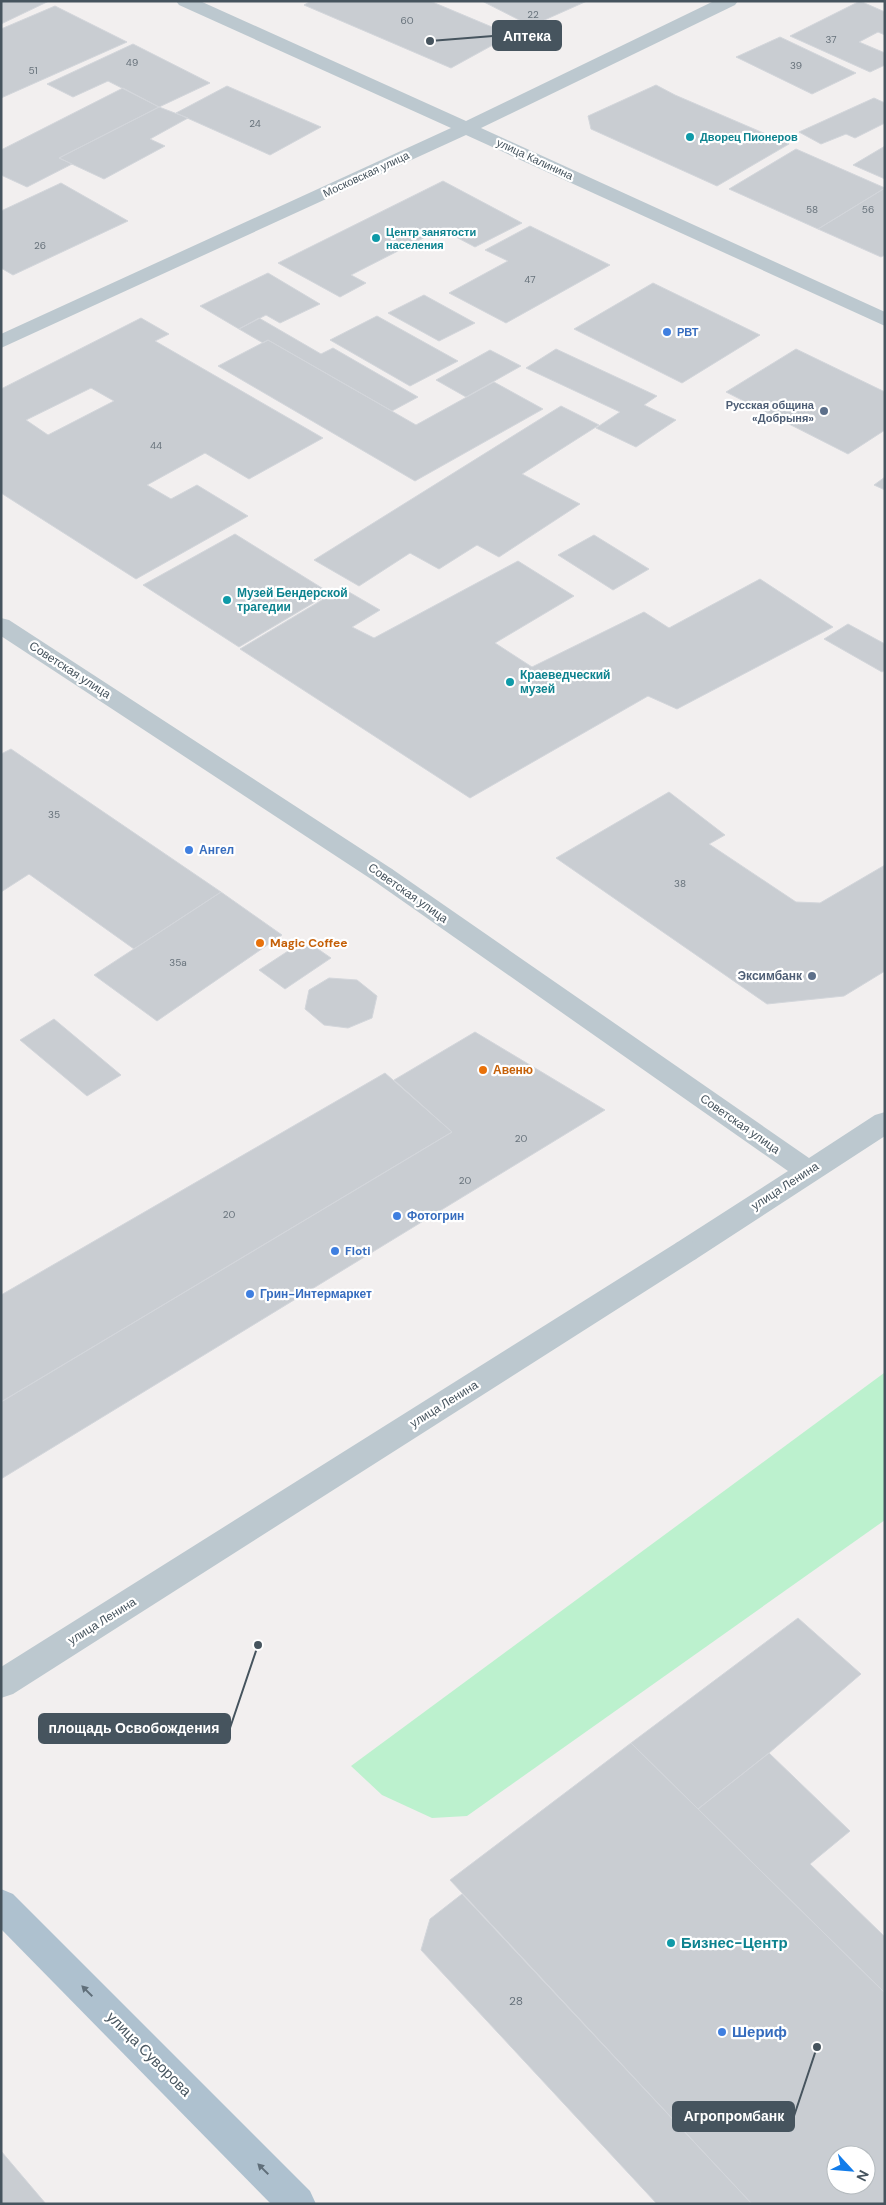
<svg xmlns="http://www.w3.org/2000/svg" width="886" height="2205" viewBox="0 0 886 2205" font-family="'DM Sans',sans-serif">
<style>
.green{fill:#bcf1ce}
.building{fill:#c9cdd2;stroke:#d3d6db;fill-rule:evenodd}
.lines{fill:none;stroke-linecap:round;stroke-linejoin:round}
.pedestrian{fill:#bcc8cf;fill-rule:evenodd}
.minor{fill:#bcc8cf;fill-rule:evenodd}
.primary{fill:#aec1cf;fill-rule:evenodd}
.oneway{fill:#606f7a}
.culture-dot{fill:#0f9aa8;stroke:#fff;stroke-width:2}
.shop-dot{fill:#3f7fe0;stroke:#fff;stroke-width:2}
.service-dot{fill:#5c6f8a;stroke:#fff;stroke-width:2}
.food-dot{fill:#e8710a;stroke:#fff;stroke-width:2}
.labels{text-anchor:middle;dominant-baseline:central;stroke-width:4.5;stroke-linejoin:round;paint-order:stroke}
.number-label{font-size:10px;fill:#67727b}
.far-culture-label{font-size:11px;font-weight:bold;fill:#0d838f;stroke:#fff;text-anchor:start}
.far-street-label{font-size:11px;fill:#46545e;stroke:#fff}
.far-shop-label{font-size:11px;font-weight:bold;fill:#366cbe;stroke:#fff;text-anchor:start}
.far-service-label{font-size:11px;font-weight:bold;fill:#4e5e75;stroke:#fff;text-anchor:end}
.culture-label{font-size:12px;font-weight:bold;fill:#0d838f;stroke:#fff;text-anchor:start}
.street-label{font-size:12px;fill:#46545e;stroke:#fff}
.shop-label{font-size:12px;font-weight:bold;fill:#366cbe;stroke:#fff;text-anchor:start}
.food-label{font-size:12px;font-weight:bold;fill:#c56008;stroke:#fff;text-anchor:start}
.service-label{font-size:12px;font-weight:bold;fill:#4e5e75;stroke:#fff;text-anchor:end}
.near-number-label{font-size:12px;fill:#67727b}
.near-culture-label{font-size:15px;font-weight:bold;fill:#0d838f;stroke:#fff;text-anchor:start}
.near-shop-label{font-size:15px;font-weight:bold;fill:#366cbe;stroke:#fff;text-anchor:start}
.near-street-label{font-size:15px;fill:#46545e;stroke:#fff}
.leader{fill:none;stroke:#46545e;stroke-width:2}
.callout-dot{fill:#46545e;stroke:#fff;stroke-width:2}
.callout{fill:#46545e;stroke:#46545e;stroke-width:2}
.callout-label{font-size:14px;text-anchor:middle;font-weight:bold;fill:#fff}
</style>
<rect width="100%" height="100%" fill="#f2efef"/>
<!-- green -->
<path class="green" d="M884 1373 885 1520 467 1816 432 1818 382 1795 351 1766Z"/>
<!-- building -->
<path class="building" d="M1 1H49L1 24Z
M311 1H430L511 35 451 68 304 5Z
M482 1H587L531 26Z
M860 1 885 12V35L878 32 859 42 885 53V65L870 72 790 36Z
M55 6 127 42 1 98V29Z
M780 37 856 73 812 94 736 57Z
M133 44 210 83 159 107 108 81 73 97 47 84Z
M656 85 675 95 789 144 717 186 591 129 588 116Z
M227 86 321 127 270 155 176 113Z
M123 88 159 107 59 158 72 164 27 187 1 175V150Z
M874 98 885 103V123L855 138 846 134 821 144 799 132Z
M159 107 188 118 150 139 165 146 104 179 59 158Z
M885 146V179L853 165Z
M796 149 885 188 818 229 729 189Z
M443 181 522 223 475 247 441 229 351 275 366 283 340 297 278 263Z
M61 183 128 221 13 275 1 268V211Z
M885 188V255L881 257 818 229Z
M530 226 610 265 506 323 449 293 508 261 485 250Z
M268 273 320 304 280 323 266 315 239 329 200 306Z
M653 283 760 335 682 383 574 329Z
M424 295 475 323 439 341 388 313Z
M377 316 458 361 410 386 330 340Z
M141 318 169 334 155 341 323 438 249 479 205 453 147 485 171 499 197 485 248 516 136 579 1 493V389ZM91 388 114 401 48 435 26 420Z
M259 318 321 354 333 348 418 397 392 411 268 340 263 343 239 329Z
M268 340 416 425 494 382 543 409 415 481 218 366Z
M556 349 657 396 644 405 676 420 636 447 596 428 620 412 526 368Z
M796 349 885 392V430L848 454 726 392Z
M490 350 521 366 466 397 436 380Z
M561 406 599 425 522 474 580 504 499 557 477 545 439 569 410 553 359 586 314 560Z
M885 477V490L874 485Z
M235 534 330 593 239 647 143 585Z
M594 535 649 569 613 590 558 555Z
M518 561 574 596 495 643 532 667 644 612 669 628 760 579 833 627 677 709 648 696 470 798 240 649 342 588 380 610 352 627 374 638Z
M848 624 885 644V670L882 672 824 639Z
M11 749 221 892 134 949 29 874 1 892V754Z
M669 792 725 835 709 844 796 902 820 903 885 865V971L844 996 767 1004 556 858Z
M221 892 282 935 157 1021 94 975Z
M305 940 331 958 285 989 259 970Z
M329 978 357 980 377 996 372 1018 348 1028 324 1025 305 1009 309 990Z
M54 1019 121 1075 87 1096 20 1040Z
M475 1032 605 1110 1 1479V1402L452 1132 394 1080Z
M385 1073 452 1132 1 1402V1295Z
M798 1618 861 1674 769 1753 698 1809 631 1743Z
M631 1743 885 1993V2204H752L450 1880ZM836 2155H866V2185H836Z
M769 1753 850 1831 810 1864 885 1937V1993L698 1809Z
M462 1894 752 2204H657L421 1950 430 1919Z
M1 2151 46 2204H1Z"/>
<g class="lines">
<!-- pedestrian -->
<path class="pedestrian" d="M383 867 392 869 809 1158 875 1115 885 1112V1136L696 1259 686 1262 676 1259 672 1251 676 1243 788 1171 374 881 370 875 374 869Z"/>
<!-- minor -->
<path class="minor" d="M176 1H200L466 121 714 1H738L735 5 481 128 885 312V326L466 135 1 348V334L451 128 179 5Z
M1 618 9 620 392 869 396 875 392 881 383 883 374 881 1 636Z
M686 1240 696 1243 700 1251 696 1259 13 1694 1 1698V1667L676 1243Z"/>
<!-- primary -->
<path class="primary" d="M1 1889 13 1894 310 2191 316 2204H271L1 1929Z"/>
</g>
<!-- one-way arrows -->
<defs><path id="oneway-solid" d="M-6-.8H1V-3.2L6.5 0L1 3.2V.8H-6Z" transform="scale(1.25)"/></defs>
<g class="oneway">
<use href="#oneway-solid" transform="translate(87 1991) rotate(-135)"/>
<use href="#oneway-solid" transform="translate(263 2169) rotate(-135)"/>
</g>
<!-- markers -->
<g class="culture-dot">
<circle cx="690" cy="137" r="5"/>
<circle cx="376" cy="238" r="5"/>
<circle cx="227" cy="600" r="5"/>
<circle cx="510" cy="682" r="5"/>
<circle cx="671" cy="1943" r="5"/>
</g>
<g class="shop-dot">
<circle cx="667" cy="332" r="5"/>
<circle cx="189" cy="850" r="5"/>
<circle cx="397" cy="1216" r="5"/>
<circle cx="335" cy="1251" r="5"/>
<circle cx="250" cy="1294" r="5"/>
<circle cx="722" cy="2032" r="5"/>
</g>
<g class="service-dot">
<circle cx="824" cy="411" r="5"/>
<circle cx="812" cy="976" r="5"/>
</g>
<g class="food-dot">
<circle cx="260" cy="943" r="5"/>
<circle cx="483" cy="1070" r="5"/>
</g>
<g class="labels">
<!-- number labels -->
<g class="number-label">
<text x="533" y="14">22</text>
<text x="407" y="20">60</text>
<text x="831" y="39">37</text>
<text x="132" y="62">49</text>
<text x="796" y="65">39</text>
<text x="33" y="70">51</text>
<text x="255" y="123">24</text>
<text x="812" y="209">58</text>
<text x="868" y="209">56</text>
<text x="40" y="245">26</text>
<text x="530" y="279">47</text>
<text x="156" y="445">44</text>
<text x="54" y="814">35</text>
<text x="680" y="883">38</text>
<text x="178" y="962">35a</text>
<text x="521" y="1138">20</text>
<text x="465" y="1180">20</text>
<text x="229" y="1214">20</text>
</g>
<!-- far-culture labels -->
<g class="far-culture-label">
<text x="700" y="137">Дворец Пионеров</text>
<text x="386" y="232">Центр занятости<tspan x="386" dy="13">населения</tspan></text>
</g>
<!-- far-street labels -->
<g class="far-street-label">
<text transform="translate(535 159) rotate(25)">улица Калинина</text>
<text transform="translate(366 174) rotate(-25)">Московская улица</text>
</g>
<!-- far-shop labels -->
<g class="far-shop-label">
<text x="677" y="332">РВТ</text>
</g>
<!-- far-service labels -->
<g class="far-service-label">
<text x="814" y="405">Русская община<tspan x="814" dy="13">«Добрыня»</tspan></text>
</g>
<!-- culture labels -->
<g class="culture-label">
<text x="237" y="593">Музей Бендерской<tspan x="237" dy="14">трагедии</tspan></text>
<text x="520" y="675">Краеведческий<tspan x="520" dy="14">музей</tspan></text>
</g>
<!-- street labels -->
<g class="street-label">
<text transform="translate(70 670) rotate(33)">Советская улица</text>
<text transform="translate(408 893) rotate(35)">Советская улица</text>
<text transform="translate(740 1124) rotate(35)">Советская улица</text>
<text transform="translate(785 1186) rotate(-33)">улица Ленина</text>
<text transform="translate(444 1404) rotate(-32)">улица Ленина</text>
<text transform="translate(102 1621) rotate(-32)">улица Ленина</text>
</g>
<!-- shop labels -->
<g class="shop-label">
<text x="199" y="850">Ангел</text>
<text x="407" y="1216">Фотогрин</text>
<text x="345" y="1251">Floti</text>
<text x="260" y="1294">Грин-Интермаркет</text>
</g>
<!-- food labels -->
<g class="food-label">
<text x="270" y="943">Magic Coffee</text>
<text x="493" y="1070">Авеню</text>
</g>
<!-- service labels -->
<g class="service-label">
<text x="802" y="976">Эксимбанк</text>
</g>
<!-- near-number labels -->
<g class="near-number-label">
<text x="516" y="2001">28</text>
</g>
<!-- near-culture labels -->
<g class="near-culture-label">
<text x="681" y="1943">Бизнес-Центр</text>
</g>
<!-- near-shop labels -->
<g class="near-shop-label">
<text x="732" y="2032">Шериф</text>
</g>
<!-- near-street labels -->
<g class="near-street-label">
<text transform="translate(149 2054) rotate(45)">улица Суворова</text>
</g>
</g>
<!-- callouts -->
<path class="leader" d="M430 41L493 36M258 1645L230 1728M817 2047L794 2116"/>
<g class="callout-dot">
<circle cx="430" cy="41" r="5"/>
<circle cx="258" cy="1645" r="5"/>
<circle cx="817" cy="2047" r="5"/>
</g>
<g class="callout">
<rect x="493" y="21" width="68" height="29" rx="5"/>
<rect x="39" y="1714" width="191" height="29" rx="5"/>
<rect x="673" y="2102" width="121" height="29" rx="5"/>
</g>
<g class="callout-label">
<text x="527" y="41">Аптека</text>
<text x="134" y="1733">площадь Освобождения</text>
<text x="734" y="2121">Агропромбанк</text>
</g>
<!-- border -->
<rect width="886" height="2205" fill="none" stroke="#46545e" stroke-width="5"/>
<!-- north arrow -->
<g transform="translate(851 2170) rotate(116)"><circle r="24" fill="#ffffff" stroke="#b5bbbf"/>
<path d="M0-4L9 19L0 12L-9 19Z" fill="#127cea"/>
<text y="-8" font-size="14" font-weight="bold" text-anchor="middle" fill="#46545e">N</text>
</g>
</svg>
